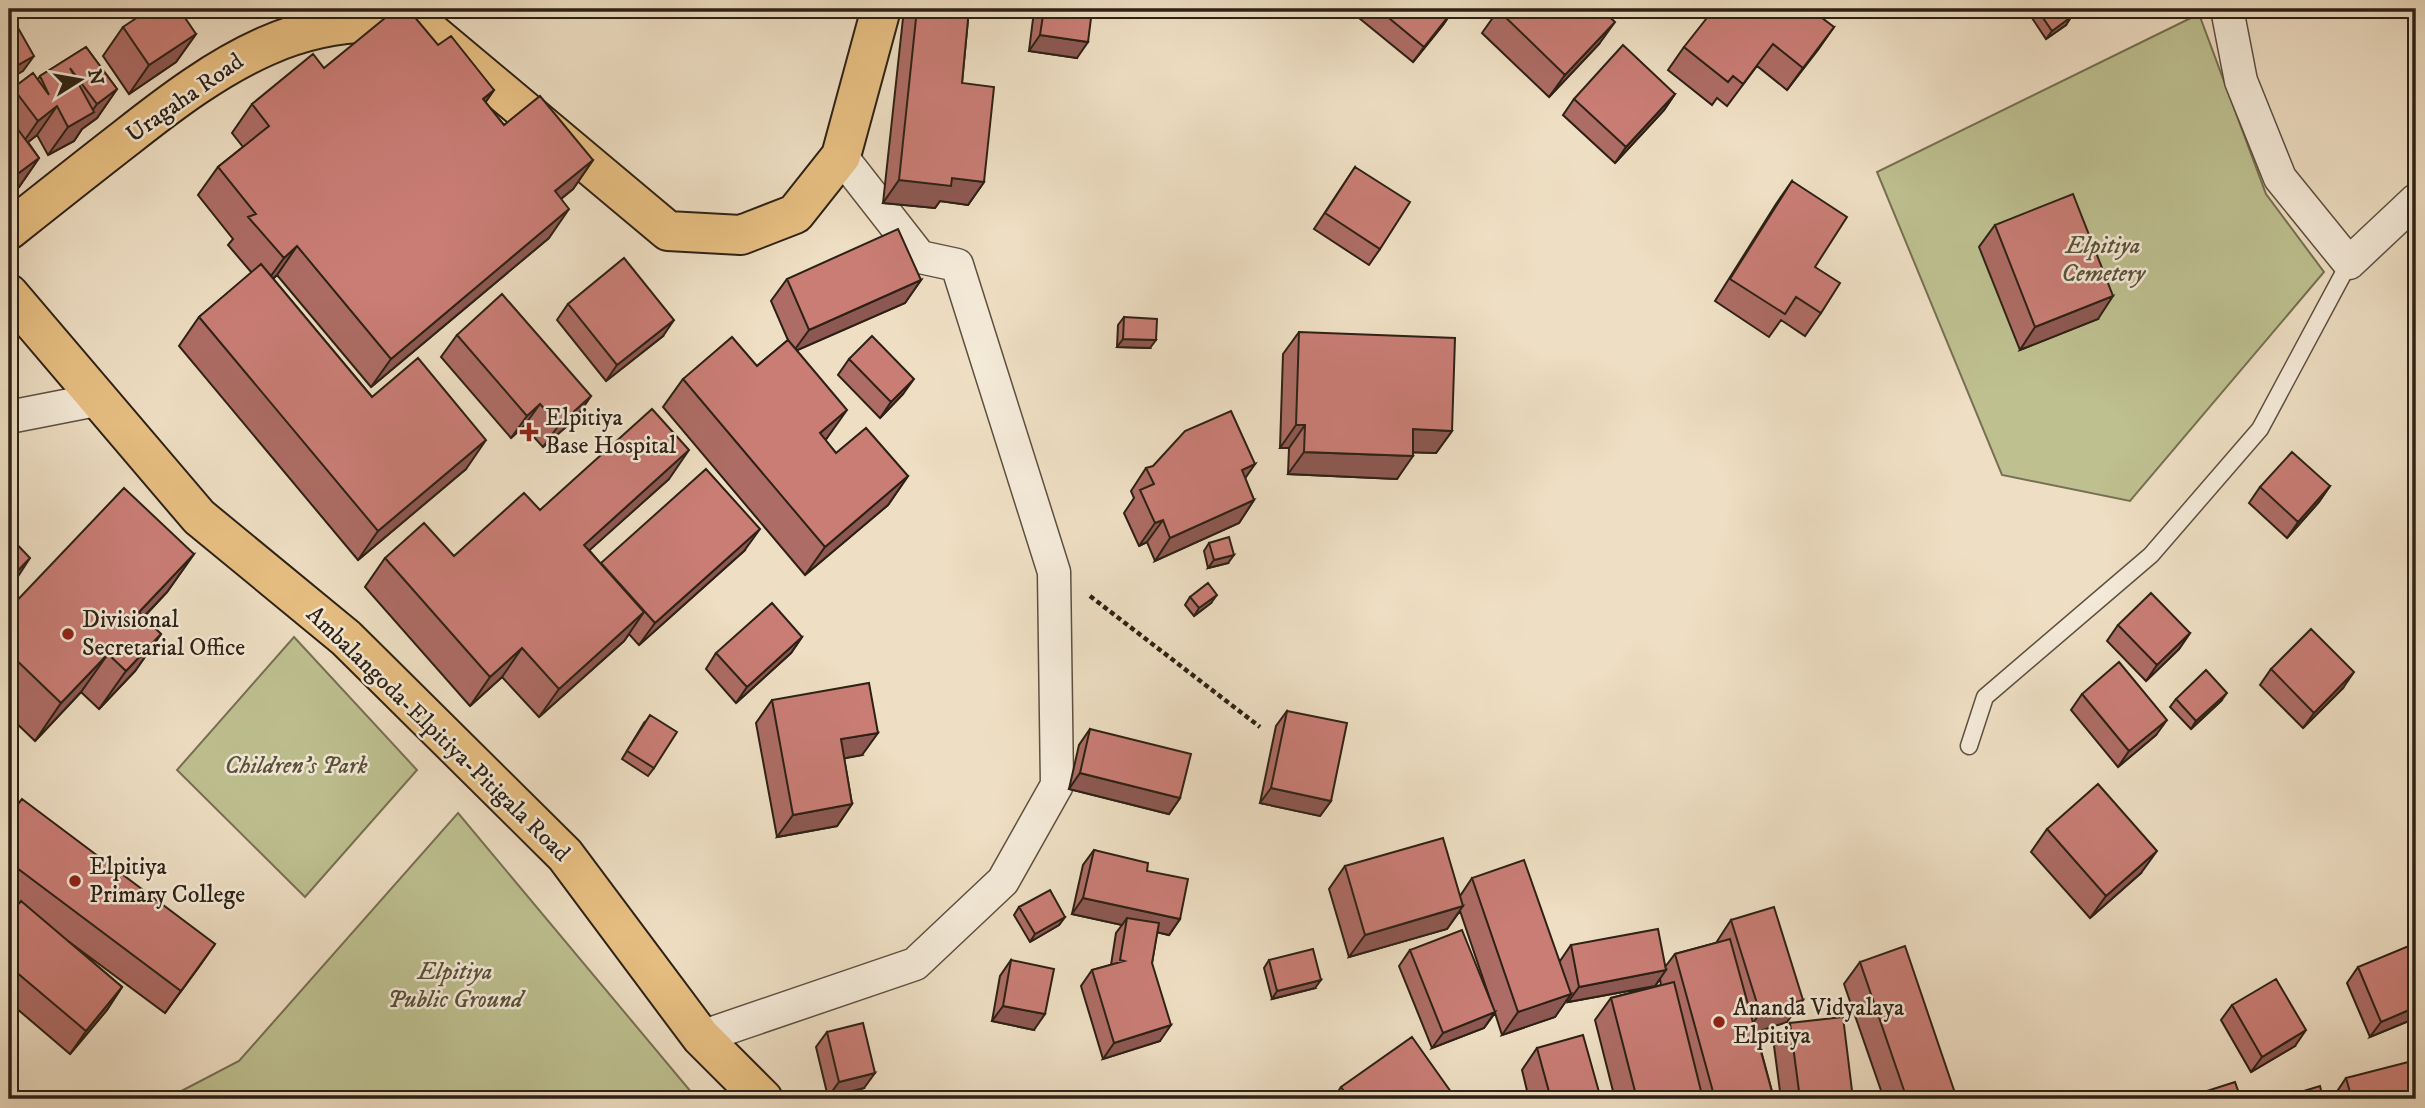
<svg xmlns="http://www.w3.org/2000/svg" width="2425" height="1108" viewBox="0 0 2425 1108" font-family="'IM FELL DW Pica',serif">
<style>
.green{fill:#bec090;stroke:#767052;stroke-width:2}
.lines{fill:none;stroke-linecap:round;stroke-linejoin:round}
.service-casing{stroke:#5d5040;stroke-width:19}
.minor-casing{stroke:#5d5040;stroke-width:35}
.primary-casing{stroke:#2d2115;stroke-width:42}
.path{stroke:#2d2115;stroke-width:4.5;stroke-dasharray:5 3.5;stroke-linecap:butt}
.service{stroke:#f4ead8;stroke-width:16}
.minor{stroke:#f4ead8;stroke-width:32}
.primary{stroke:#e7bf82;stroke-width:38}
.wall{fill:#ad6c65;stroke:#2d2115;stroke-width:2}
.shaded-wall{fill:#8d5852;stroke:#2d2115;stroke-width:2}
.building{fill:#c97d75;stroke:#2d2115;stroke-width:2}
.poi-dot{fill:#8f2418;stroke:#f4ead8;stroke-width:2.5}
.labels{text-anchor:middle;dominant-baseline:central;stroke-width:5;stroke-linejoin:round;paint-order:stroke}
.street-label{font-size:24px;fill:#2d2115;stroke:#f4ead8}
.park-label{font-size:24px;font-style:italic;fill:#58513a;stroke:#f4ead8}
.poi-label{font-size:24px;fill:#2d2115;stroke:#f4ead8;text-anchor:start}
</style>
<rect width="100%" height="100%" fill="#eedec3"/>
<filter id="stains"><feTurbulence type="fractalNoise" baseFrequency=".00286" numOctaves="4"/><feColorMatrix values="0 0 0 0 .2 0 0 0 0 .09 0 0 0 0 .02 0 0 0 .5 -.17"/></filter>
<radialGradient id="worn" r=".72"><stop offset=".6" stop-color="#630" stop-opacity="0"/><stop offset="1" stop-color="#630" stop-opacity=".3"/></radialGradient>
<!-- green -->
<path class="green" d="M2199 14 2266 194 2324 272 2130 501 2002 475 1877 172Z
M294 637 417 770 305 897 177 770Z
M458 813 697 1099H166L239 1061Z"/>
<g class="lines">
<!-- service casing -->
<g class="service-casing">
<path id="service" d="M1969 746 1985 697 2151 555 2260 429 2349 263"/>
</g>
<!-- minor casing -->
<g class="minor-casing">
<path id="minor" d="M2227 9 2241 81 2280 178 2349 263 2416 200
M9 417 101 399
M701 1037 915 964 1003 881 1057 785 1054 572 957 265 920 257 841 156"/>
</g>
<!-- primary casing -->
<g class="primary-casing">
<path id="primary" d="M9 230C48 199 87 168 127 137 217 66 307 2 427 29L668 231 741 235 795 214 841 156 881 9
M9 294 199 517 346 638 565 855 701 1037 763 1099"/>
</g>
<!-- path -->
<path class="path" d="M1090 596 1260 727"/>
<!-- service -->
<use href="#service" class="service"/>
<!-- minor -->
<use href="#minor" class="minor"/>
<!-- primary -->
<use href="#primary" class="primary"/>
</g>
<!-- wall -->
<path class="wall" d="M904 9H969L962 83 984 182 968 205 940 201 935 208 883 203Z
M1040 9H1084L1077 58 1029 51 1033 19Z
M1348 9H1454L1443 25 1413 62Z
M1499 9 1599 44 1549 97 1482 33Z
M1621 9H1635L1630 15Z
M2026 9H2066L2071 17 2066 25 2046 39Z
M2066 9H2083L2072 17Z
M123 27 196 34 176 62 129 94 103 56Z
M1834 27 1787 90 1757 66 1727 106 1717 98 1712 105 1668 70 1684 47Z
M438 45 494 90 485 103 504 125 593 160 573 189 561 199 549 238 371 387 277 275 273 279 372 397 466 469 358 560 179 346 199 317 252 273 228 245 233 239 198 195 218 167 243 147 232 133 252 104Z
M86 47 117 89 97 118 82 129 74 141 48 155 37 135 28 142 39 158 19 187 9 195V95L13 88 38 79 40 76Z
M1675 94 1664 110 1615 163 1563 115 1574 99Z
M1355 167 1380 249 1369 265 1314 229Z
M1792 181 1815 267 1821 313 1805 336 1781 320 1769 337 1715 301 1776 204Z
M1995 225 2098 319 2020 350 1979 247Z
M787 279 921 280 905 303 797 350 827 438 825 440 836 453 908 476 888 505 805 575 663 407 683 379 757 366 788 340 771 301Z
M568 304 663 336 606 381 557 320Z
M1124 317 1150 348 1117 347 1118 325Z
M1299 332 1452 431 1436 453 1413 452 1397 479 1288 474 1289 448H1280L1283 354Z
M457 335 591 396 575 419 543 447 524 426 511 438 441 357Z
M849 359 903 394 880 418 838 375Z
M1255 464 1245 478 1254 500 1239 523 1155 561 1147 542 1139 546 1124 513 1134 498 1131 491 1146 468Z
M669 479 589 550 600 563 744 551 639 645 629 634 624 641 539 717 502 677 470 706 365 587 385 558 454 556 540 510Z
M2330 486 2319 502 2287 538 2249 503 2260 487Z
M1209 543 1228 563 1208 568 1204 551Z
M194 554 167 592 144 617 161 634 135 671 99 709 81 692 35 741 9 716V609Z
M1190 597 1211 603 1194 616 1185 605Z
M2118 625 2190 633 2179 649 2146 681 2107 641Z
M802 637 791 653 736 703 706 669 716 653Z
M2271 669 2343 688 2303 728 2260 685Z
M2082 694 2156 735 2118 767 2071 710Z
M2176 699 2221 701 2191 729 2170 707Z
M772 700 862 755 844 758 852 804 837 826 777 837 756 723Z
M1287 711 1331 801 1320 816 1260 803 1276 726Z
M644 723 654 768 648 776 622 759Z
M1090 729 1180 798 1169 814 1069 789 1079 745Z
M9 816 215 944 165 1013 68 941 122 987 107 1010 70 1054 9 1002V915L18 904 9 897Z
M2047 829 2141 873 2090 918 2031 852Z
M1094 850 1147 871 1180 919 1169 935 1157 932 1152 963 1160 1041 1103 1059 1081 986 1092 970 1111 965 1116 933 1122 925 1072 914 1083 865Z
M1345 866 1460 896 1472 878 1560 961 1571 945 1665 967 1675 954 1716 943 1731 920 1787 1022 1756 1032 1774 1099H1615L1595 1020 1611 998 1661 985 1660 979 1655 986 1568 1002 1567 999 1555 1017 1502 1035 1495 1013 1484 1028 1432 1048 1399 966 1410 950 1493 1008 1460 911 1447 929 1349 957 1329 889Z
M1019 907 1065 917 1059 925 1030 942 1014 915Z
M1011 960 1034 1030 992 1021 1000 976Z
M1269 960 1315 988 1272 999 1264 968Z
M1860 962 1957 1099H1884L1844 984Z
M2358 967 2416 1018 2370 1037 2347 983Z
M2232 1005 2295 1046 2251 1072 2221 1020Z
M1790 1023 1853 1099H1781L1774 1046Z
M827 1032 864 1088 828 1097 816 1047Z
M1537 1048 1601 1099H1529L1522 1070Z
M2346 1078 2416 1099H2332Z
M1341 1087 1456 1099H1333Z"/>
<!-- shaded-wall -->
<path class="shaded-wall" d="M1454 9 1443 25 1413 62 1424 47Z
M2078 9H2083L2072 17Z
M2071 17 2066 25 2046 39 2052 31Z
M1615 22 1599 44 1549 97 1565 75Z
M1834 27 1818 50 1787 90 1803 68Z
M196 34 176 62 129 94 149 65Z
M1040 35 1088 42 1077 58 1029 51Z
M34 56 23 71 9 79V70Z
M117 89 97 118 82 129 74 141 48 155 68 127 90 114 97 104Z
M494 90 474 118 483 99Z
M1675 94 1664 110 1615 163 1626 147Z
M57 106 37 135 18 150 38 121Z
M39 158 19 187 9 195V185L16 175Z
M593 160 573 189 535 220 555 191Z
M952 178 984 182 968 205 940 201 935 208 883 203 899 180Z
M569 209 549 238 371 387 391 359Z
M297 246 277 275 263 287 284 258Z
M921 280 905 303 793 352 809 330Z
M2113 296 2098 319 2020 350 2035 327Z
M674 320 663 336 606 381 617 365Z
M1123 339 1156 340 1150 348 1117 347Z
M914 379 903 394 880 418 891 402Z
M591 396 575 419 543 447 559 425Z
M540 404 524 426 511 438 527 416Z
M847 410 827 438 799 462 820 433Z
M1296 425H1305L1289 448H1280Z
M1413 429 1452 431 1436 453 1398 452Z
M486 440 466 469 358 560 378 531Z
M689 450 669 479 564 573 584 545Z
M1304 452 1413 456 1397 479 1288 474Z
M1255 464 1239 487 1242 470Z
M908 476 888 505 805 575 825 547Z
M2330 486 2319 502 2287 538 2298 522Z
M1254 500 1239 523 1155 561 1170 538Z
M1163 520 1147 542 1139 546 1155 523Z
M760 529 744 551 639 645 655 623Z
M194 554 167 592 112 650 139 612Z
M1234 555 1228 563 1208 568 1214 560Z
M30 558 15 581 9 586V580Z
M1217 595 1211 603 1194 616 1199 608Z
M644 612 624 641 539 717 559 689Z
M2190 633 2179 649 2146 681 2157 665Z
M161 634 135 671 99 709 126 671Z
M802 637 791 653 736 703 747 687Z
M522 648 502 677 470 706 490 677Z
M108 654 81 692 35 741 61 703Z
M2354 672 2343 688 2303 728 2314 713Z
M2227 693 2221 701 2191 729 2196 721Z
M2167 720 2156 735 2118 767 2129 751Z
M878 733 862 755 825 762 841 739Z
M1080 773 1180 798 1169 814 1069 789Z
M1271 788 1331 801 1320 816 1260 803Z
M852 804 837 826 777 837 793 815Z
M2157 851 2141 873 2090 918 2106 896Z
M1083 898 1180 919 1169 935 1126 925 1127 918 1122 925 1072 914Z
M1463 906 1447 929 1349 957 1365 935Z
M1065 917 1059 925 1030 942 1035 934Z
M215 944 199 967 165 1013 181 991Z
M1666 970 1655 986 1568 1002 1579 987Z
M1321 980 1315 988 1272 999 1277 991Z
M122 987 107 1010 70 1054 86 1031Z
M1571 994 1555 1017 1502 1035 1518 1012Z
M1803 1000 1787 1022 1744 1036 1760 1013Z
M1003 1006 1045 1014 1034 1030 992 1021Z
M2416 1007V1018L2370 1037 2381 1022Z
M1495 1012 1484 1028 1432 1048 1443 1033Z
M1171 1025 1160 1041 1103 1059 1114 1043Z
M2306 1030 2295 1046 2251 1072 2262 1057Z
M875 1073 864 1088 828 1097 839 1082Z"/>
<!-- building -->
<path class="building" d="M150 9H179L196 34 149 65 123 27Z
M396 9H408L438 45 451 36 494 90 483 99 504 125 540 96 593 160 555 191 569 209 391 359 297 246 284 258 248 217 256 214 218 167 269 126 252 104 313 54 324 68Z
M917 9H969L962 83 994 87 984 182 952 178 951 186 899 180Z
M1044 9H1084L1092 10 1088 42 1040 35Z
M1378 9H1454L1424 47Z
M1499 9H1601L1615 22 1565 75 1498 10Z
M1714 9H1810L1834 27 1803 68 1773 44 1743 84 1733 76 1728 82 1684 47Z
M2037 9H2066L2071 17 2052 31Z
M9 12 34 56 9 70Z
M1623 45 1675 94 1626 147 1574 99Z
M86 47 117 89 97 104 70 68 94 112 68 127 57 106 38 121 13 88 33 73 49 95 40 76Z
M11 120 39 158 16 175 9 165V122Z
M1355 167 1410 202 1380 249 1325 213Z
M9 179 14 188 9 191Z
M1792 181 1847 217 1815 267 1840 283 1821 313 1796 297 1785 314 1730 279Z
M2073 194 2113 296 2035 327 1995 225Z
M898 229 921 280 809 330 787 279Z
M624 258 674 320 617 365 568 304Z
M261 264 372 397 418 358 486 440 378 531 199 317Z
M502 294 591 396 559 425 540 404 527 416 457 335Z
M1124 317 1157 319 1156 340 1123 339Z
M1299 332 1455 338 1452 431 1413 429V456L1304 452 1305 425H1296Z
M872 336 914 379 891 402 849 359Z
M732 337 757 366 788 340 847 410 820 433 836 453 866 428 908 476 825 547 683 379Z
M652 409 689 450 584 545 644 612 559 689 522 648 490 677 385 558 424 523 454 556 524 493 540 510Z
M1231 411 1255 464 1242 470 1254 500 1170 538 1163 520 1155 523 1140 490 1154 484 1146 468 1153 466 1185 431Z
M2292 452 2330 486 2298 522 2260 487Z
M706 469 760 529 655 623 601 563Z
M124 488 194 554 139 612 161 634 126 671 108 654 61 703 9 653V609Z
M9 536 30 558 9 580Z
M1229 537 1234 555 1214 560 1209 543Z
M1208 583 1217 595 1199 608 1190 597Z
M2151 593 2190 633 2157 665 2118 625Z
M772 603 802 637 747 687 716 653Z
M2311 629 2354 672 2314 713 2271 669Z
M2119 662 2167 720 2129 751 2082 694Z
M2206 670 2227 693 2196 721 2176 699Z
M869 683 878 733 841 739 852 804 793 815 772 700Z
M1287 711 1347 723 1331 801 1271 788Z
M650 715 677 732 654 768 627 751Z
M1090 729 1191 754 1180 798 1080 773Z
M2098 784 2157 851 2106 896 2047 829Z
M22 799 215 944 181 991 9 862V816Z
M1443 838 1463 906 1365 935 1345 866Z
M1094 850 1148 863 1147 871 1188 879 1180 919 1083 898Z
M1524 860 1571 994 1518 1012 1472 878Z
M1050 890 1065 917 1035 934 1019 907Z
M21 901 122 987 86 1031 9 966V915Z
M1774 907 1803 1000 1760 1013 1731 920Z
M1127 918 1159 923 1152 963 1171 1025 1114 1043 1092 970 1124 961 1120 960Z
M1658 929 1666 970 1579 987 1571 945Z
M1462 930 1495 1012 1443 1033 1410 950Z
M1730 939 1774 1099H1715L1675 954Z
M2416 943V1007L2381 1022 2358 967Z
M1905 946 1957 1099H1907L1860 962Z
M1313 949 1321 980 1277 991 1269 960Z
M1011 960 1054 969 1045 1014 1003 1006Z
M2276 979 2306 1030 2262 1057 2232 1005Z
M1674 982 1703 1099H1637L1611 998Z
M1843 1017 1853 1099H1800L1790 1023Z
M863 1023 875 1073 839 1082 827 1032Z
M1583 1035 1601 1099H1551L1537 1048Z
M1412 1037 1456 1099H1350L1341 1087Z
M2416 1060V1099H2352L2346 1078Z
M2235 1082 2241 1099H2193L2191 1096Z
M2320 1086 2323 1099H2295L2294 1094Z"/>
<!-- markers -->
<g class="poi-dot">
<path d="M525.5 421.5h7v7h7v7h-7v7h-7v-7h-7v-7h7z"/>
<circle cx="68" cy="634" r="7"/>
<circle cx="75" cy="881" r="7"/>
<circle cx="1719" cy="1022" r="7"/>
</g>
<g class="labels">
<!-- street labels -->
<g class="street-label">
<text transform="translate(185 98) rotate(-35)">Uragaha Road</text>
<text transform="translate(438 734) rotate(44)">Ambalangoda-Elpitiya-Pitigala Road</text>
</g>
<!-- park labels -->
<g class="park-label">
<text x="2103" y="246">Elpitiya<tspan x="2103" dy="28">Cemetery</tspan></text>
<text x="296" y="766">Children's Park</text>
<text x="455" y="972">Elpitiya<tspan x="455" dy="28">Public Ground</tspan></text>
</g>
<!-- poi labels -->
<g class="poi-label">
<text x="545" y="418">Elpitiya<tspan x="545" dy="28">Base Hospital</tspan></text>
<text x="82" y="620">Divisional<tspan x="82" dy="28">Secretarial Office</tspan></text>
<text x="89" y="867">Elpitiya<tspan x="89" dy="28">Primary College</tspan></text>
<text x="1733" y="1008">Ananda Vidyalaya<tspan x="1733" dy="28">Elpitiya</tspan></text>
</g>
</g>
<!-- margin -->
<rect width="2425" height="1108" fill="none" stroke="#eedec3" stroke-width="35"/>
<rect x="10" y="10" width="2404" height="1087" fill="none" stroke="#2d2115" stroke-width="3.5"/>
<rect x="18" y="18" width="2390" height="1073" fill="none" stroke="#2d2115" stroke-width="2"/>
<!-- north arrow -->
<g transform="translate(80 80) rotate(79)" stroke="#f4ead8" stroke-width="5" paint-order="stroke">
<path d="M0-5L12 26L0 18L-12 26Z" fill="#2d2115"/>
<text y="-10" font-size="19" font-weight="bold" text-anchor="middle" fill="#2d2115">N</text>
</g>
<rect width="100%" height="100%" filter="url(#stains)"/>
<rect width="100%" height="100%" fill="url(#worn)"/>
</svg>
